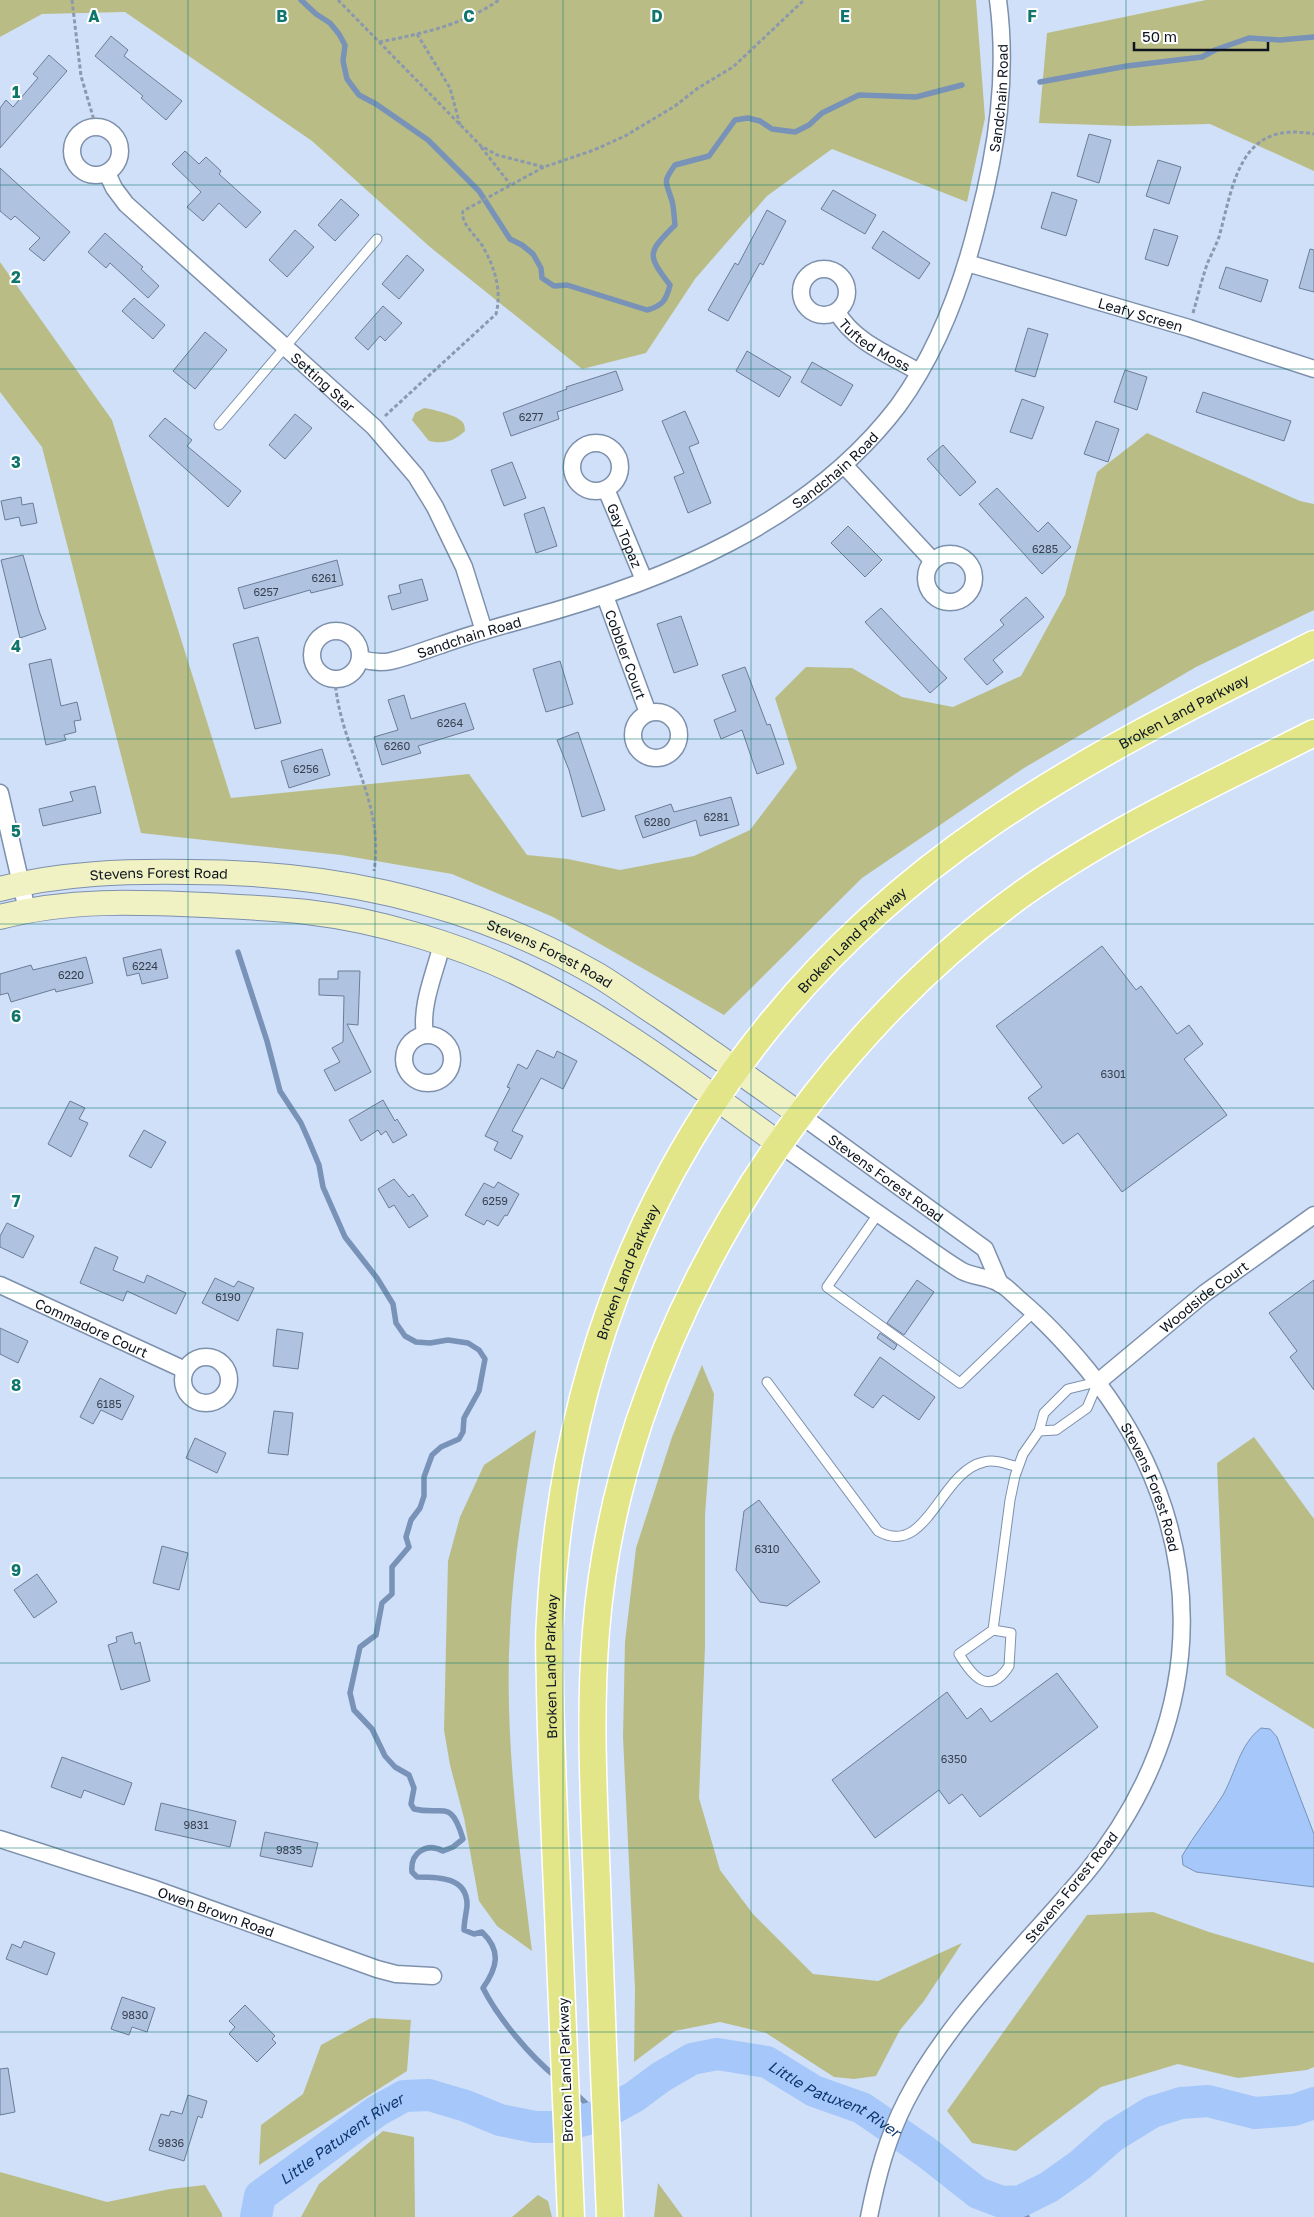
<svg xmlns="http://www.w3.org/2000/svg" width="1314" height="2217" viewBox="0 0 1314 2217" font-family="'Golos Text',sans-serif">
<style>
.green{fill:#b9bd85}
.water{fill:#a6c7f9;stroke:#7892b8}
.lines{fill:none;stroke-linecap:round;stroke-linejoin:round}
.stream{stroke:#7892b8;stroke-width:5.5}
.river{stroke:#a6c7f9;stroke-width:32}
.building{fill:#afc2e0;stroke:#6a7c98}
.lane-casing{stroke:#7d90ac;stroke-width:11}
.street-casing{stroke:#7d90ac;stroke-width:19}
.secondary-casing{stroke:#7d90ac;stroke-width:26}
.primary-casing{stroke:#fff;stroke-width:29}
.path{stroke:#8c99ad;stroke-width:3;stroke-dasharray:4 2.5;stroke-linecap:butt}
.lane{stroke:#fff;stroke-width:9}
.street{stroke:#fff;stroke-width:16}
.secondary{stroke:#f1f2c3;stroke-width:24}
.primary{stroke:#e2e688;stroke-width:26}
.grid{fill:none;stroke:#0f766e;stroke-width:1;stroke-opacity:0.55}
.labels{text-anchor:middle;dominant-baseline:central;stroke-width:4;stroke-linejoin:round;paint-order:stroke}
.number-label{font-size:11px;fill:#364050}
.street-label{font-size:14px;fill:#0e1520;stroke:#fff}
.water-label{font-size:15px;font-style:italic;fill:#0e3670;stroke:#fff}
.grid-label{font-size:16px;text-anchor:middle;font-weight:bold;fill:#0f766e;stroke:#fff;stroke-width:4;stroke-linejoin:round;paint-order:stroke}
</style>
<rect width="100%" height="100%" fill="#d0e0f9"/>
<!-- green -->
<path class="green" d="M0 0H976L985 118 967 202 832 149 767 196 695 279 646 353 582 369 430 247 312 141 125 12 42 14 0 37Z
M1206 0H1314V171L1210 124 1130 126 1039 123 1047 33Z
M0 262 112 420 231 798 469 774 527 855 568 859 620 870 694 856 750 830 797 768 775 698 806 667 852 668 902 697 953 707 1021 676 1065 595 1097 472 1147 433 1300 501 1314 504V610L1196 667 1024 768 862 878 724 1015 553 917 452 874 341 855 141 833 42 447 0 392Z
M424 408C432 409 455 415 460 420 464 422 465 427 465 431 453 442 444 444 429 441L412 420 415 413Z
M702 1365 714 1394 705 1515V1647L699 1798 720 1870 753 1914 813 1974 878 1981 962 1943 924 2001 900 2030 876 2076 854 2079 834 2077 766 2033 720 2022 675 2031 634 2062 635 1989 623 1737 625 1642 636 1548 672 1437Z
M536 1430C524 1497 513 1562 510 1630 504 1737 519 1845 532 1951L497 1926 479 1901 464 1818 450 1765 444 1730 448 1561 460 1517 484 1465Z
M1254 1437 1314 1519V1729L1226 1675 1217 1463Z
M1153 1912 1209 1932 1314 1963V2067L1307 2070 1238 2078 1178 2064 1101 2087 1016 2151 972 2143 947 2111 1087 1915Z
M371 2018 411 2020 407 2071 259 2165 261 2125 303 2094 321 2045Z
M383 2131 414 2137 415 2217H301L319 2184Z
M0 2172 107 2202 170 2189 205 2185 222 2214V2217H0Z
M658 2183 683 2217H654Z
M538 2195 548 2201 552 2217H512Z"/>
<!-- water -->
<path class="water" d="M1261 1728 1270 1729 1277 1737 1314 1834V1887L1196 1872 1183 1865 1182 1856C1194 1835 1210 1816 1223 1795 1236 1772 1239 1745 1261 1728Z"/>
<g class="lines">
<!-- stream -->
<path class="stream" d="M301 0 316 14 330 23 339 34 345 45 343 61 347 79 359 95 376 104 428 140 479 191 510 239 522 245 533 254 541 268 542 278 554 286 567 285 647 310C662 306 666 301 670 285 645 253 649 252 675 225 674 217 674 208 672 201 666 181 662 183 675 165L709 156 735 120 748 118 760 121 772 129 795 132 809 125 822 113 859 95 916 97 962 85
M1040 82 1127 66 1202 57 1215 50 1249 38 1280 40 1314 37
M238 952 267 1041 280 1091 301 1123 309 1141 319 1165 323 1187 345 1237 377 1278 393 1304 396 1323 405 1336 416 1342 430 1343 448 1340 468 1343 479 1350 485 1359 479 1391 464 1418 463 1432 459 1439 441 1447 432 1455 424 1477V1496L420 1508 411 1520 406 1537 409 1547 392 1567V1594L382 1603 376 1635 360 1647 350 1693 354 1710 372 1729 385 1756 395 1767 409 1775 414 1788 411 1804 414 1809C444 1816 451 1798 463 1839L453 1847 443 1851C426 1842 410 1853 412 1872L417 1877C439 1877 468 1877 467 1906 466 1915 464 1922 464 1930L474 1934 482 1932C502 1951 497 1968 483 1988 498 2018 530 2056 556 2077
M573 2091 597 2114
M1021 2201 1027 2217"/>
<!-- river -->
<path class="river" id="s1" d="M256 2217 260 2196 377 2111 404 2096 429 2095 466 2106 500 2120 535 2127H558L599 2116 634 2097 661 2077 692 2059 717 2054 767 2062 814 2091 862 2108 926 2152 978 2193 1002 2202 1021 2201 1049 2187 1080 2165 1113 2136 1152 2112 1181 2103 1208 2101 1255 2113 1294 2110 1314 2103"/>
</g>
<!-- building -->
<path class="building" d="M111 36 128 50 124 56 182 101 166 120 141 98 143 96 95 56Z
M49 55 67 71 0 148V108L6 100 13 107 38 78 33 74Z
M1089 134 1111 140 1099 183 1077 176Z
M185 151 199 164 206 157 221 171 219 174 261 212 246 228 219 203 203 221 187 207 201 192 172 164Z
M1158 160 1181 167 1169 204 1146 196Z
M0 168 70 232 44 261 29 249 40 238 15 216 11 220 0 211Z
M833 190 876 215 865 234 821 209Z
M1052 192 1077 200 1066 236 1041 228Z
M341 199 359 215 335 241 318 225Z
M767 210 786 221 763 265 760 263 728 321 708 310 735 263 738 265Z
M1154 229 1178 236 1168 266 1145 259Z
M295 230 314 247 287 277 269 260Z
M883 231 930 263 919 279 872 248Z
M105 233 143 267 141 269 159 286 148 298 110 263 106 268 88 252Z
M1310 249 1314 250V292L1299 288Z
M407 255 424 270 399 299 382 284Z
M1226 267 1268 280 1261 302 1219 288Z
M134 298 165 325 153 339 122 311Z
M383 306 402 323 385 341 380 336 368 350 355 338Z
M1028 328 1048 334 1035 377 1015 371Z
M205 332 227 350 195 389 173 371Z
M747 351 791 377 779 397 736 371Z
M812 362 853 385 841 406 801 382Z
M1125 370 1147 377 1137 410 1114 402Z
M616 371 623 390 557 412 559 419 511 436 503 413 567 389 566 387Z
M1203 392 1291 421 1284 441 1196 412Z
M1022 399 1044 407 1032 439 1010 432Z
M685 411 699 443 689 447 711 503 688 513 674 477 684 473 662 421Z
M295 414 312 428 285 459 269 445Z
M165 418 192 440 187 446 241 491 228 507 149 436Z
M1096 421 1119 429 1108 462 1084 454Z
M943 445 976 482 960 496 927 459Z
M512 462 526 498 504 506 491 470Z
M997 488 1038 532 1048 522 1071 547 1042 574 979 504Z
M21 497 22 505 33 503 37 523 21 526 19 517 5 520 1 501Z
M544 507 557 546 536 553 524 514Z
M848 526 882 560 865 577 831 543Z
M23 555 39 611 46 629 20 638 1 560Z
M337 560 343 585 311 593 310 590 244 609 238 588Z
M422 579 428 600 392 610 388 596 401 593 399 585Z
M1026 597 1044 617 993 660 1003 672 987 685 964 659 1004 625 1000 620Z
M881 608 947 678 930 693 865 622Z
M681 616 698 665 674 673 657 624Z
M258 637 281 723 255 729 233 644Z
M51 659 61 706 77 702 81 720 74 721 76 732 64 735 66 740 46 745 29 664Z
M560 661 573 704 546 712 533 669Z
M745 667 767 725 770 724 784 764 757 774 742 730 721 739 714 720 736 711 722 675Z
M404 695 411 719 465 703 474 729 418 746 421 753 382 765 374 737 398 730 388 700Z
M578 732 605 810 582 817 569 770 557 740Z
M322 749 330 775 289 788 281 761Z
M95 786 101 813 43 826 39 809 73 801 70 792Z
M731 797 739 825 700 836 696 820 643 838 635 816 671 804 674 812Z
M1102 946 1136 990 1141 986 1177 1034 1189 1025 1203 1044 1184 1059 1227 1115 1122 1192 1078 1133 1063 1144 1028 1098 1042 1087 996 1026Z
M161 949 168 978 142 984 139 973 127 976 123 958Z
M86 957 93 983 56 992 55 989 11 1002 8 993 0 995V974L31 965 33 970Z
M338 971H360L358 1025 347 1024 371 1072 335 1091 324 1070 340 1062 332 1048 343 1042 344 996 319 995V979H338Z
M537 1050 554 1058 557 1051 577 1061 563 1089 541 1078 512 1131 523 1136 511 1159 494 1150 498 1142 485 1136 510 1088 507 1087 518 1064 527 1069Z
M383 1100 395 1121 397 1119 407 1135 393 1143 386 1131 381 1135 378 1130 361 1141 349 1120Z
M70 1101 85 1108 79 1119 88 1123 71 1157 48 1144Z
M144 1130 166 1142 151 1168 129 1156Z
M394 1179 409 1197 413 1194 428 1216 409 1228 394 1205 389 1208 378 1189Z
M498 1182 519 1194 507 1216 505 1215 498 1226 487 1220 484 1225 465 1215 484 1183 494 1188Z
M7 1223 34 1236 23 1258 0 1247V1236Z
M95 1247 118 1257 113 1270 144 1283 147 1275 186 1293 176 1314 127 1291 123 1301 80 1283Z
M215 1278 234 1287 238 1281 254 1288 238 1321 202 1303Z
M917 1280 934 1292 904 1335 887 1323Z
M1314 1280V1390L1290 1357 1297 1351 1269 1313Z
M0 1328 28 1341 18 1363 0 1354Z
M277 1329 303 1333 298 1369 273 1366Z
M880 1333 897 1345 894 1350 877 1338Z
M880 1357 935 1397 919 1420 883 1395 873 1408 854 1395Z
M100 1378 134 1396 122 1420 101 1410 93 1424 80 1417Z
M274 1411 293 1413 288 1455 268 1453Z
M195 1438 226 1453 217 1473 186 1458Z
M759 1500 820 1582 787 1606 760 1602 736 1570 744 1511Z
M162 1546 188 1553 179 1590 153 1583Z
M37 1574 57 1602 34 1618 14 1590Z
M132 1632 135 1644 140 1642 150 1681 121 1690 108 1645 117 1642 116 1637Z
M1057 1673 1098 1727 980 1817 962 1794 949 1804 939 1790 875 1838 832 1780 947 1692 967 1719 981 1708 991 1722Z
M62 1757 132 1783 124 1805 84 1790 81 1798 51 1787Z
M161 1803 236 1821 230 1847 155 1830Z
M265 1832 318 1843 312 1867 260 1856Z
M24 1941 55 1953 47 1975 6 1959 12 1944 21 1948Z
M122 1997 155 2008 147 2032 132 2027 129 2035 111 2029Z
M245 2005 275 2036 272 2039 276 2043 257 2062 229 2034 235 2027 229 2021Z
M8 2068 15 2112 0 2115V2069Z
M188 2095 207 2101 202 2118 198 2116 184 2161 149 2150 161 2114 169 2116 171 2111 182 2114Z"/>
<g class="lines">
<!-- lane casing -->
<g class="lane-casing">
<path id="lane" d="M219 425 377 239
M878 1214 827 1287 960 1383 1034 1312
M767 1382 878 1531C927 1559 940 1471 984 1462 995 1459 1007 1464 1018 1467
M1039 1431 1056 1430 1087 1408 1098 1382
M993 1630 1011 1633 1009 1666C989 1697 972 1676 959 1654L993 1630 1010 1500 1015 1476 1023 1454 1039 1431 1044 1413 1068 1389 1097 1382"/>
</g>
<!-- street casing -->
<g class="street-casing">
<g id="street">
<circle cx="96" cy="151" r="24"/>
<path id="s2" d="M107 173 114 188 126 204 374 427 416 476 435 507 464 567 484 631"/>
<path id="s3" d="M967 263 1189 328 1314 369"/>
<circle cx="824" cy="292" r="23"/>
<path id="s4" d="M837 312C854 342 890 355 919 372"/>
<circle cx="596" cy="467" r="24"/>
<path d="M844 465 933 561"/>
<path id="s5" d="M606 489 644 580"/>
<circle cx="950" cy="578" r="24"/>
<path id="s6" d="M605 596 648 713"/>
<circle cx="336" cy="655" r="24"/>
<path id="s7" d="M361 659C371 662 381 663 391 661 408 657 425 650 441 645 469 635 497 627 526 619 663 582 809 523 898 406 938 351 962 286 978 221 997 148 1008 75 998 0"/>
<circle cx="656" cy="735" r="23"/>
<path d="M0 793 27 910"/>
<circle cx="428" cy="1059" r="24"/>
<path d="M425 1035C420 1005 435 973 442 944"/>
<path id="s8" d="M799 1114 985 1249 1000 1284"/>
<path id="s9" d="M778 1143C823 1175 867 1206 912 1237 928 1248 945 1261 962 1271 974 1277 989 1277 1001 1284 1008 1288 1015 1296 1021 1301 1046 1322 1067 1345 1087 1369 1214 1526 1213 1718 1086 1873 1026 1945 949 2017 906 2101 887 2138 877 2177 869 2217"/>
<path id="s10" d="M0 1285 185 1370"/>
<circle cx="206" cy="1380" r="23"/>
<path id="s11" d="M1098 1382 1205 1293 1314 1215"/>
<path id="s12" d="M0 1839 152 1888 377 1969 396 1974 433 1976"/>
</g>
</g>
<!-- secondary casing -->
<g class="secondary-casing">
<g id="secondary">
<path id="s13" d="M0 889C60 873 127 871 189 872 332 872 471 902 596 974 618 987 639 1003 661 1017 707 1049 753 1081 799 1114"/>
<path d="M0 917C68 899 136 902 205 905 239 907 273 908 307 912 376 920 458 944 521 975 613 1020 695 1083 778 1143"/>
</g>
</g>
<!-- primary casing -->
<g class="primary-casing">
<g id="primary">
<path id="s14" d="M571 2217C566 2092 560 1967 555 1842 553 1791 551 1740 550 1689 550 1666 548 1644 550 1621 566 1292 714 1014 987 826 1090 755 1202 700 1314 644"/>
<path d="M610 2217C605 2106 601 1994 597 1883 594 1799 589 1715 596 1631 618 1349 794 1058 1022 894 1113 829 1215 783 1314 733"/>
</g>
</g>
<!-- path -->
<path class="path" d="M72 0 81 76 96 127
M338 0 481 146 497 155 544 167 594 150 625 136 675 106 698 88 733 67 804 0
M417 34 450 88 460 125
M379 42C421 34 463 25 499 0
M481 147 510 184
M1193 313C1198 296 1202 278 1208 262 1212 253 1216 245 1219 237 1234 183 1239 120 1314 134
M385 416 496 314C502 291 495 268 483 247 477 236 460 224 463 211L544 167
M335 680C340 749 385 799 374 871"/>
<!-- lane -->
<use href="#lane" class="lane"/>
<!-- street -->
<use href="#street" class="street"/>
<!-- secondary -->
<use href="#secondary" class="secondary"/>
<!-- primary -->
<use href="#primary" class="primary"/>
</g>
<!-- grid -->
<path class="grid" d="M188 0V2217M375 0V2217M563 0V2217M751 0V2217M939 0V2217M1126 0V2217M0 185H1314M0 369H1314M0 554H1314M0 739H1314M0 924H1314M0 1108H1314M0 1293H1314M0 1478H1314M0 1663H1314M0 1848H1314M0 2032H1314"/>
<g class="labels">
<!-- number labels -->
<g class="number-label">
<text x="531" y="416">6277</text>
<text x="1045" y="548">6285</text>
<text x="324" y="577">6261</text>
<text x="266" y="591">6257</text>
<text x="450" y="722">6264</text>
<text x="397" y="745">6260</text>
<text x="306" y="768">6256</text>
<text x="716" y="816">6281</text>
<text x="657" y="821">6280</text>
<text x="145" y="965">6224</text>
<text x="71" y="974">6220</text>
<text x="1113" y="1073">6301</text>
<text x="495" y="1200">6259</text>
<text x="228" y="1296">6190</text>
<text x="109" y="1403">6185</text>
<text x="767" y="1548">6310</text>
<text x="954" y="1758">6350</text>
<text x="196" y="1824">9831</text>
<text x="289" y="1849">9835</text>
<text x="135" y="2014">9830</text>
<text x="171" y="2142">9836</text>
</g>
<!-- street labels -->
<g class="street-label">
<text stroke="none"><textPath href="#s7" startOffset="936">Sandchain Road</textPath></text>
<text stroke="none"><textPath href="#s3" startOffset="181">Leafy Screen</textPath></text>
<text stroke="none"><textPath href="#s4" startOffset="51">Tufted Moss</textPath></text>
<text stroke="none"><textPath href="#s2" startOffset="302">Setting Star</textPath></text>
<text stroke="none"><textPath href="#s7" startOffset="518">Sandchain Road</textPath></text>
<text stroke="none"><textPath href="#s5" startOffset="50">Gay Topaz</textPath></text>
<text stroke="none"><textPath href="#s7" startOffset="112">Sandchain Road</textPath></text>
<text stroke="none"><textPath href="#s6" startOffset="62">Cobbler Court</textPath></text>
<text stroke="none"><textPath href="#s14" startOffset="1766">Broken Land Parkway</textPath></text>
<text stroke="none"><textPath href="#s13" startOffset="160">Stevens Forest Road</textPath></text>
<text stroke="none"><textPath href="#s14" startOffset="1361">Broken Land Parkway</textPath></text>
<text stroke="none"><textPath href="#s13" startOffset="564">Stevens Forest Road</textPath></text>
<text stroke="none"><textPath href="#s8" startOffset="108">Stevens Forest Road</textPath></text>
<text stroke="none"><textPath href="#s14" startOffset="956">Broken Land Parkway</textPath></text>
<text stroke="none"><textPath href="#s11" startOffset="136">Woodside Court</textPath></text>
<text stroke="none"><textPath href="#s10" startOffset="101">Commadore Court</textPath></text>
<text stroke="none"><textPath href="#s9" startOffset="522">Stevens Forest Road</textPath></text>
<text stroke="none"><textPath href="#s14" startOffset="551">Broken Land Parkway</textPath></text>
<text transform="translate(1071 1887) rotate(-51)">Stevens Forest Road</text>
<text stroke="none"><textPath href="#s12" startOffset="228">Owen Brown Road</textPath></text>
<text transform="translate(565 2070) rotate(-92)">Broken Land Parkway</text>
</g>
<!-- water labels -->
<g class="water-label">
<text stroke="none"><textPath href="#s1" startOffset="661">Little Patuxent River</textPath></text>
<text stroke="none"><textPath href="#s1" startOffset="121">Little Patuxent River</textPath></text>
</g>
</g>
<g class="grid-label">
<text x="94" y="22">A</text>
<text x="282" y="22">B</text>
<text x="469" y="22">C</text>
<text x="657" y="22">D</text>
<text x="845" y="22">E</text>
<text x="1032" y="22">F</text>
<text x="16" y="98">1</text>
<text x="16" y="283">2</text>
<text x="16" y="468">3</text>
<text x="16" y="652">4</text>
<text x="16" y="837">5</text>
<text x="16" y="1022">6</text>
<text x="16" y="1207">7</text>
<text x="16" y="1391">8</text>
<text x="16" y="1576">9</text>
</g>
<!-- scale -->
<path d="M1134 42v8h134v-8" fill="none" stroke="#0e1520" stroke-width="2.5"/>
<text x="1142" y="42" font-size="15" fill="#0e1520" stroke="#ffffff" stroke-width="4" paint-order="stroke">50 m</text>
</svg>
